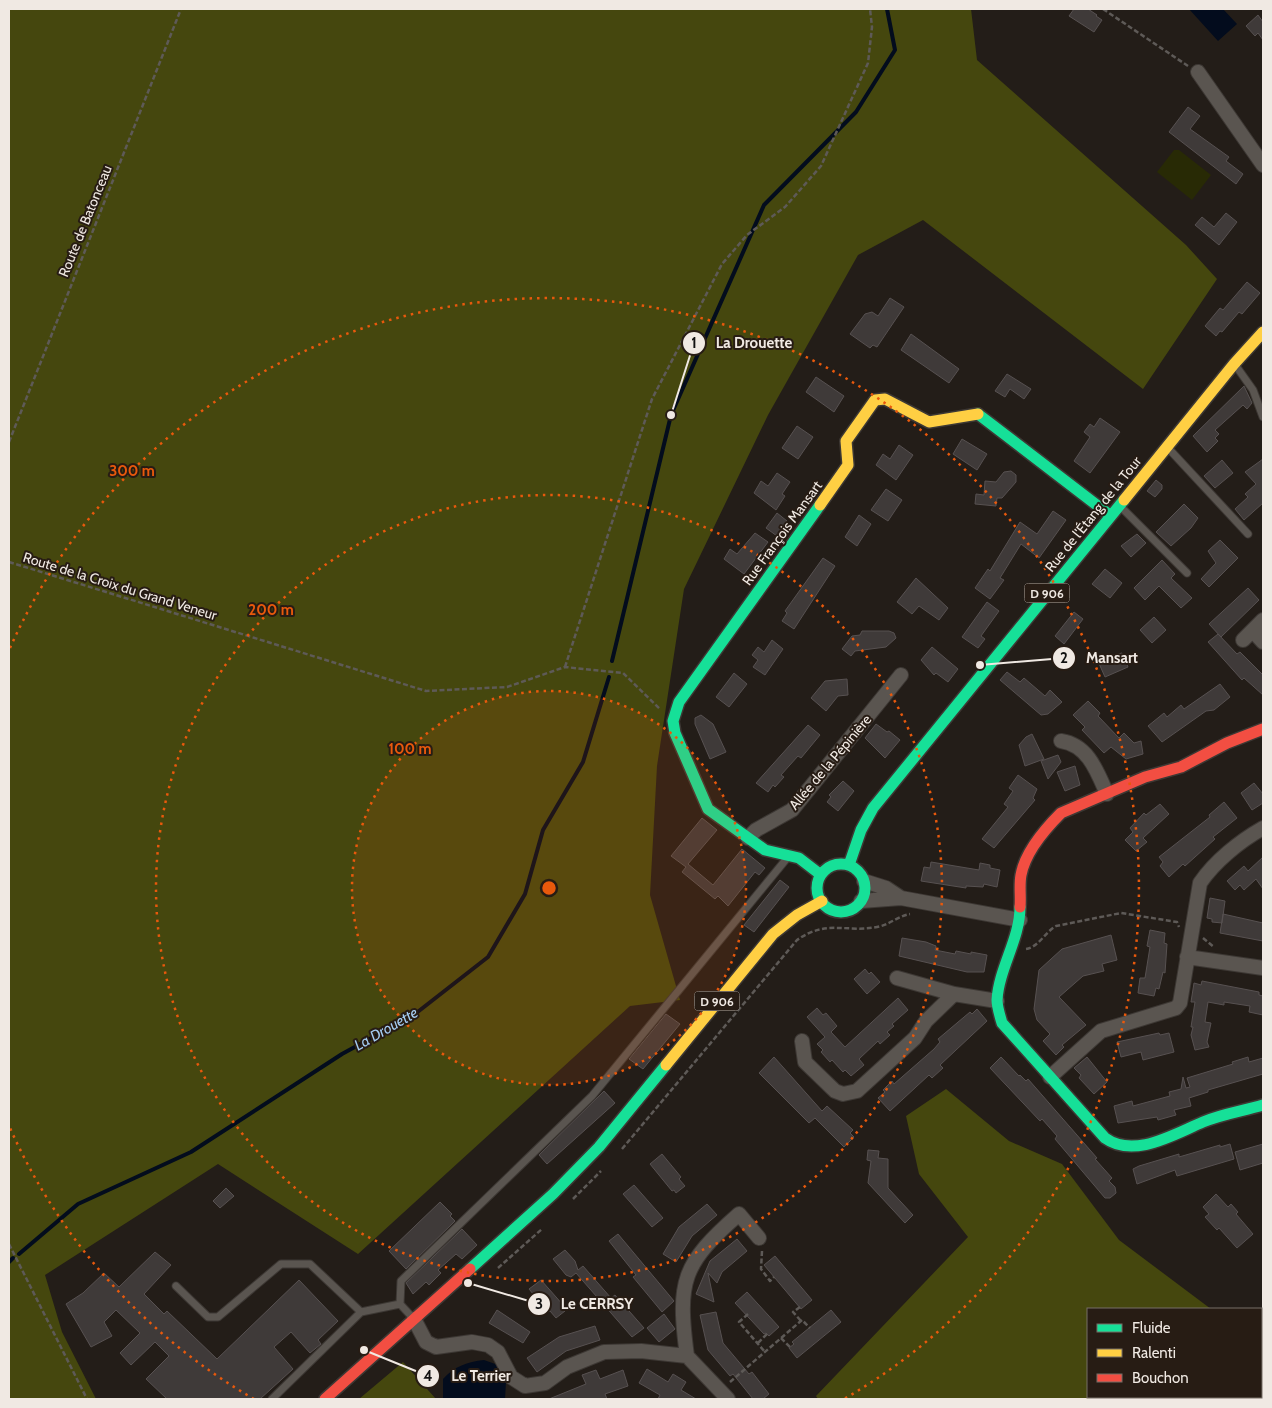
<svg xmlns="http://www.w3.org/2000/svg" width="1272" height="1408" viewBox="0 0 1272 1408" font-family="Cabin,sans-serif">
<style>
.green{fill:#282a05}
.forest{fill:#45470e}
.water{fill:#030c1d}
.lines{fill:none;stroke-linecap:round;stroke-linejoin:round}
.stream{stroke:#030c1d;stroke-width:4}
.building{fill:#3f3a39;stroke:#575151}
.lane-casing{stroke:#3d3834;stroke-width:9}
.street-casing{stroke:#3d3834;stroke-width:16}
.fast-casing{stroke:#3d3834;stroke-width:14}
.slow-casing{stroke:#3d3834;stroke-width:14}
.jam-casing{stroke:#3d3834;stroke-width:14}
.path{stroke:#5e5a57;stroke-width:2.5;stroke-dasharray:5 2.5;stroke-linecap:butt}
.lane{stroke:#5a5550;stroke-width:7}
.street{stroke:#5a5550;stroke-width:14}
.fast{stroke:#16e098;stroke-width:11}
.slow{stroke:#ffcf43;stroke-width:11}
.jam{stroke:#f24e42;stroke-width:11}
.ring{fill:none;stroke:#e8590c;stroke-width:2.5;stroke-dasharray:2.5 5}
.labels{text-anchor:middle;dominant-baseline:central;stroke-width:4;stroke-linejoin:round;paint-order:stroke}
.shield{fill:#271c14;stroke:#b4aca5;stroke-width:1}
.shield-label{font-size:12px;font-weight:bold;fill:#f0e9e3}
.street-label{font-size:14px;fill:#f0e9e3;stroke:#271c14}
.water-label{font-size:15px;font-style:italic;fill:#a5cdf3;stroke:#271c14}
.centre{fill:#e8590c;stroke:#271c14;stroke-width:2.5}
.ring-label{font-size:15px;text-anchor:middle;font-weight:bold;fill:#e8590c;stroke:#271c14;stroke-width:4;stroke-linejoin:round;paint-order:stroke}
.leader{fill:none;stroke:#f0e9e3;stroke-width:2}
.callout-dot{fill:#f0e9e3;stroke:#271c14;stroke-width:2}
.mark-label{font-size:15px;text-anchor:middle;font-weight:bold;fill:#111}
.callout-label{font-size:15px;text-anchor:middle;font-weight:bold;fill:#f0e9e3;stroke:#271c14;stroke-width:4;stroke-linejoin:round;paint-order:stroke}
</style>
<rect width="100%" height="100%" fill="#231d18"/>
<!-- green -->
<path class="green" d="M1174 150H1179L1211 175 1192 200 1157 172Z"/>
<!-- forest -->
<path class="forest" d="M9 9H971L977 60 1186 245 1217 279 1143 389 923 220 858 255 768 415 684 589 657 766 650 895 680 1000 630 1006 358 1254 218 1164 45 1275 62 1332 96 1399H9Z
M946 1089 1009 1141 1062 1164 1119 1240 1211 1309H1088V1397H1261V1346L1263 1348V1399H818L816 1396 968 1237 919 1174 906 1116Z
M403 1362 436 1399H359Z"/>
<!-- water -->
<path class="water" d="M1189 9H1223L1237 24 1218 41Z
M484 1360 498 1365 506 1382 505 1399H443V1379C455 1366 467 1362 484 1360Z"/>
<g class="lines">
<!-- stream -->
<path class="stream" d="M612 661 671 415 764 205 856 112 895 50 887 9
M19 1254 78 1204 191 1152 342 1054 415 1014 488 957 525 894 543 830 583 762 609 677
M9 1262 13 1258"/>
</g>
<!-- building -->
<path class="building" d="M1074 9H1088L1097 15 1096 16 1102 20 1094 32 1069 16Z
M1258 15 1263 22V40L1258 33 1255 36 1246 26Z
M1188 107 1200 116 1190 129 1229 157 1226 161 1243 174 1236 184 1169 132Z
M1226 213 1237 222 1219 245 1195 225 1202 217 1214 227Z
M1247 282 1260 293 1242 314 1239 312 1222 332 1220 331 1216 336 1205 326 1220 308 1223 310Z
M890 298 904 307 877 347 873 345 870 348 850 334 865 314 872 312 878 316Z
M911 334 959 369 949 383 901 350Z
M1007 374 1031 389 1024 399 1010 389 1005 397 995 391Z
M816 377 844 396 834 412 806 392Z
M1244 386 1252 403 1247 409 1243 405 1215 430 1219 434 1215 438 1218 441 1207 452 1193 436Z
M1100 418 1120 432 1090 473 1074 461 1090 437 1084 432 1090 424 1094 427Z
M797 426 813 437 798 459 782 448Z
M962 439 987 454 977 470 953 454Z
M899 445 913 455 896 480 876 465 883 454 890 459Z
M1263 459V503L1244 520 1235 509 1248 497 1245 494 1256 484 1245 472Z
M1222 460 1233 473 1215 488 1204 476Z
M1011 471 1016 475V482L1002 498H997L996 506 975 504 976 494 984 495 985 481 996 482 1004 472Z
M777 473 790 482 782 494 785 496 776 510 754 493 761 481 768 486Z
M1156 480 1162 485V489L1155 497 1147 491Z
M886 489 902 500 888 521 871 510Z
M1184 504 1198 518 1191 528 1171 546 1156 532Z
M1053 511 1066 520 1039 558 1021 544 1000 578 1004 580 990 599 975 588 988 569 990 571 1020 522 1037 534Z
M777 513 787 521 777 536 766 528Z
M859 515 871 524 857 546 845 537Z
M755 533 768 542 744 574 724 559 730 549 737 554Z
M1137 534 1146 543 1131 557 1121 546Z
M1220 540 1238 558 1209 587 1201 579 1216 563 1208 551Z
M823 558 835 566 794 629 782 621 787 613 785 611Z
M1162 560 1175 574 1171 578 1192 598 1181 608 1159 586 1145 600 1134 588Z
M1105 569 1122 583 1110 598 1092 584Z
M916 578 948 608 939 620 919 606 912 614 897 602Z
M1248 588 1259 600 1221 637 1209 624Z
M987 602 999 611 981 636 985 639 978 648 962 637Z
M1074 612 1083 619 1064 644 1055 636Z
M1154 617 1166 630 1152 643 1140 630Z
M862 631H889L894 633 896 638 886 647 855 651 851 656 842 649 852 636 860 635Z
M1218 634 1237 654 1240 652 1263 675V695L1244 678 1242 680 1208 642Z
M772 640 783 649 765 675 753 667 758 660 752 655 758 647 764 652Z
M932 647 958 669 948 682 936 673 934 675 921 660Z
M1122 653 1128 667 1105 677 1097 659Z
M1007 672 1020 682 1024 678 1045 696 1050 690 1062 702 1048 714 1041 715 1000 680Z
M734 673 747 684 729 707 716 697Z
M847 679 848 695 838 696 826 711 811 698 825 681Z
M1220 684 1230 697 1214 710 1206 711 1162 742 1148 726 1164 713 1167 717 1181 705 1184 709Z
M1088 701 1100 713 1098 716 1119 738 1124 733 1134 743 1141 741 1143 754 1126 759 1111 747 1104 753 1082 730 1085 727 1073 715Z
M701 715 713 724 726 752 710 759 695 724V718Z
M876 724 887 732 889 731 900 740 885 758 865 738Z
M808 725 820 735 801 758 798 756 781 775 784 777 775 787 773 785 768 792 756 783Z
M1032 734 1044 759 1025 766 1019 745 1026 737Z
M1058 755 1061 762 1048 779 1041 761Z
M1075 766 1080 785 1065 791 1057 772Z
M1018 775 1037 789 1033 798 1035 800 994 848 982 839 1008 807 1004 804 1013 791 1009 788Z
M843 781 854 791 838 811 827 802 831 797 829 795Z
M1254 783 1263 794V803L1252 810 1241 793Z
M1224 802 1237 818 1213 837 1215 839 1185 866 1183 864 1169 877 1160 866 1163 862 1159 857 1210 817 1209 815Z
M1160 804 1169 814 1143 838 1147 842 1136 851 1125 840 1133 832 1130 828 1144 813 1146 815Z
M702 818 717 830 688 864 713 885 742 849 765 868 759 875 755 872 728 906 718 896 715 899 682 872 686 867 671 856Z
M1263 857V889L1256 879 1244 890 1240 885 1235 890 1227 881 1244 866 1248 871Z
M931 862 979 870 980 863 990 865V868L1000 870 997 887 984 884 983 887 966 886V888L921 881 924 867 930 868Z
M780 880 789 887 754 932 744 925Z
M1210 898 1225 901 1222 923 1212 922V919L1207 918Z
M1223 914 1263 923V941L1220 933Z
M1150 930 1165 933 1164 943 1167 944 1165 973 1163 972 1159 989 1156 988 1154 996 1138 993 1140 978H1145L1150 947 1147 946Z
M1111 935 1117 960 1102 964 1104 971 1083 976 1059 997 1086 1025 1062 1045 1064 1047 1056 1055 1043 1041 1050 1034 1037 1020 1034 1009 1039 970 1062 949Z
M902 938 926 942 936 946 935 950 955 954 956 951 971 954V952L987 955 984 972H967L899 956Z
M865 969 869 974 871 972 880 982 867 994 854 979Z
M1202 981 1259 992V995L1263 996V1015L1249 1012 1250 1006 1224 1002V1005L1208 1002 1205 1022 1211 1023 1207 1042 1209 1047 1195 1050 1191 1035 1193 1027H1191L1195 1002H1191L1194 983 1201 985Z
M898 998 908 1010 892 1024 894 1026 887 1032 890 1035 880 1044 878 1041 859 1059 864 1065 851 1076 845 1070 843 1072 832 1060 830 1062 821 1052 823 1050 817 1044 825 1037 807 1017 817 1008 823 1015 826 1013 837 1026 831 1032 845 1047Z
M977 1009 987 1021 940 1065 943 1068 932 1078 929 1075 890 1111 878 1098 885 1092 883 1090 892 1081 894 1084 934 1049 940 1042 938 1039 970 1012 972 1014Z
M666 1014 680 1024 643 1069 629 1059Z
M1159 1033 1160 1035 1169 1033 1174 1052 1143 1060 1141 1052 1121 1057 1117 1042Z
M774 1057 822 1111 827 1106 853 1130 850 1133 854 1137 844 1147 815 1118 809 1123 759 1073Z
M1001 1057 1019 1076 1020 1075 1026 1081 1028 1079 1097 1158 1095 1159 1112 1178 1109 1181 1115 1187 1116 1193 1110 1198H1105L1055 1139 1057 1136 1042 1119 1040 1121 990 1068Z
M1087 1057 1107 1082 1094 1094 1079 1078 1081 1075 1074 1068Z
M1248 1057 1249 1062 1263 1058V1074L1208 1090V1092L1189 1098 1191 1106 1174 1110 1176 1115 1158 1120 1157 1117 1118 1123 1114 1106 1132 1101 1133 1106 1170 1096 1169 1092 1181 1089 1183 1077 1186 1088 1190 1087 1187 1078 1233 1064 1232 1062Z
M604 1091 615 1103 547 1164 539 1155Z
M1230 1144 1234 1159 1177 1176 1175 1170 1137 1184 1133 1169 1139 1166 1179 1154V1157L1220 1145V1147Z
M1263 1144V1163L1240 1170 1235 1152Z
M868 1150 879 1151 878 1158 888 1159V1188L913 1215 905 1223 868 1183 871 1161 867 1160Z
M662 1154 681 1177 679 1179 685 1186 676 1193 674 1190 672 1191 650 1164Z
M634 1185 663 1218 652 1227 623 1194Z
M226 1188 234 1196 220 1208 213 1201Z
M1216 1194 1228 1207 1231 1204 1238 1212 1236 1214 1253 1234 1237 1248 1219 1228 1217 1230 1205 1217 1209 1214 1203 1207Z
M440 1202 452 1214 450 1216 455 1221 406 1269 389 1251Z
M707 1204 717 1215 692 1236 676 1262 663 1254 679 1227Z
M462 1229 477 1245 462 1259 456 1254 438 1270 441 1273 429 1285 426 1282 413 1294 406 1283Z
M618 1234 674 1301 662 1312 633 1277 636 1275 609 1241Z
M737 1239 747 1251 722 1272 717 1283 708 1273 714 1302 696 1294 710 1261Z
M565 1250 575 1261 578 1270 583 1266 611 1298 615 1295 644 1328 632 1337 576 1273 571 1277 566 1275 553 1259Z
M155 1252 171 1265 144 1294 164 1314 167 1311 217 1359 299 1280 338 1321 318 1340 321 1344 310 1353 291 1332 274 1347 293 1369 260 1399H167L146 1379 169 1356 155 1342 131 1365 120 1353 140 1333 116 1310 104 1322 112 1336 91 1347 66 1304 83 1293 104 1273 119 1287Z
M775 1256 812 1300 801 1309 764 1265Z
M541 1280 564 1306 562 1307 565 1311 556 1318 550 1311 548 1312 529 1289Z
M747 1292 779 1327 769 1336 766 1333 764 1334 735 1303Z
M497 1310 530 1332 523 1343 489 1323Z
M831 1310 841 1322 797 1358 789 1348 794 1344 792 1342Z
M716 1312 723 1343 749 1374 752 1372 769 1394 763 1399H753L733 1374 730 1376 708 1350 700 1315Z
M664 1314 675 1329 659 1342 647 1328Z
M595 1326 600 1340 566 1351 537 1372 527 1358 559 1337Z
M647 1369 668 1382 673 1374 686 1382 681 1390 696 1399H658L660 1395 639 1383Z
M596 1370 600 1379 623 1370 628 1386 605 1394 607 1399H549L586 1384 582 1375Z"/>
<g class="lines">
<!-- lane casing -->
<g class="lane-casing">
<path id="lane" d="M1236 366 1253 390 1263 417
M1169 449 1248 534
M1122 508 1187 573
M176 1286 208 1317H218L281 1264H310L361 1312
M412 1317 400 1304 401 1281 592 1096 788 857
M272 1399 361 1312 400 1304"/>
</g>
<!-- street casing -->
<g class="street-casing">
<path id="street" d="M1198 72 1263 165
M1253 631 1263 642
M1243 640 1263 620
M1061 741C1088 745 1097 771 1107 794
M748 838 756 830 792 810 901 675
M864 881 886 888 901 898
M861 901 901 898 1020 920
M1187 957 1263 968
M897 978 954 994
M802 1041 805 1062 835 1091 843 1094 857 1091 915 1038 926 1021 954 994 997 1001
M1050 1077 1101 1031 1176 1008 1180 1003 1200 883C1215 861 1240 841 1263 828
M414 1319 426 1342 436 1347 472 1342 488 1345 498 1352 511 1377 525 1386 545 1383 567 1367 604 1352 641 1351 687 1356 728 1399
M687 1356C677 1281 682 1264 739 1214L759 1238"/>
</g>
<!-- fast casing -->
<g class="fast-casing">
<path id="fast" d="M978 414 1111 516
M820 505 679 702 673 721 675 733 708 809 765 850 799 858 821 875
M817 888a24 24 0 1 1 48 0a24 24 0 1 1-48 0Z
M849 865 861 830 873 808 1124 500
M1020 907C1020 939 999 968 997 1000 997 1007 1000 1016 1002 1023L1105 1138C1134 1159 1174 1134 1203 1122 1222 1114 1243 1111 1263 1105
M470 1269 553 1194 599 1147 666 1065"/>
</g>
<!-- slow casing -->
<g class="slow-casing">
<path id="slow" d="M1124 500 1234 364 1263 332
M820 505 848 465 846 441 875 400 885 399 929 422 978 414
M666 1065 773 934 797 915 822 901"/>
</g>
<!-- jam casing -->
<g class="jam-casing">
<path id="jam" d="M1020 907C1021 897 1019 885 1021 875 1025 853 1045 829 1061 813L1145 777 1181 767 1227 743 1263 729
M325 1399 470 1269"/>
</g>
<!-- path -->
<path class="path" d="M1103 9 1188 66
M9 442 181 9
M9 562 426 691 507 687 565 667 623 673 660 709
M565 667 652 399 722 264 747 235 785 207 821 166 868 63 872 27 870 9
M1203 938 1214 947
M1026 949C1039 947 1045 932 1056 926L1121 913 1177 922 1179 927
M622 1149 797 940C827 919 846 933 877 927 889 925 898 916 910 914
M573 1199 601 1171
M9 1244 87 1399
M762 1251 761 1269 770 1281 774 1277
M498 1268 542 1229
M800 1307 793 1312 801 1321
M748 1314 739 1322 765 1352
M781 1338 790 1347
M758 1343 767 1334
M730 1382 802 1320 810 1328"/>
<!-- lane -->
<use href="#lane" class="lane"/>
<!-- street -->
<use href="#street" class="street"/>
<!-- fast -->
<use href="#fast" class="fast"/>
<!-- slow -->
<use href="#slow" class="slow"/>
<!-- jam -->
<use href="#jam" class="jam"/>
</g>
<!-- distance rings -->
<circle cx="549" cy="888" r="197" fill="#e8590c" fill-opacity=".12"/>
<g class="ring">
<circle cx="549" cy="888" r="197"/>
<circle cx="549" cy="888" r="393"/>
<path d="M254 1399A590 590 0 0 1 10 1128M10 648A590 590 0 1 1 844 1399"/>
</g>
<g class="labels">
<!-- shield labels -->
<g class="shield">
<rect x="1024.5" y="583.5" width="45" height="19" rx="4"/>
<rect x="694.5" y="991.5" width="45" height="19" rx="4"/>
</g>
<g class="shield-label">
<text x="1047" y="593">D 906</text>
<text x="717" y="1001">D 906</text>
</g>
<!-- street labels -->
<g class="street-label">
<text transform="translate(85 221) rotate(-68)">Route de Batonceau</text>
<text transform="translate(1093 514) rotate(-51)">Rue de l'Étang de la Tour</text>
<text transform="translate(782 533) rotate(-54)">Rue François Mansart</text>
<text transform="translate(120 586) rotate(17)">Route de la Croix du Grand Veneur</text>
<text transform="translate(830 762) rotate(-50)">Allée de la Pépinière</text>
</g>
<!-- water labels -->
<g class="water-label">
<text transform="translate(386 1029) rotate(-30)">La Drouette</text>
</g>
</g>
<circle cx="549" cy="888" r="8" class="centre"/>
<g class="ring-label">
<text x="132" y="476">300 m</text>
<text x="271" y="615">200 m</text>
<text x="410" y="754">100 m</text>
</g>
<!-- callouts -->
<path class="leader" d="M671 415L694 343M980 665L1064 658M468 1283L539 1304M364 1350L428 1376"/>
<g class="callout-dot">
<circle cx="671" cy="415" r="5"/>
<circle cx="980" cy="665" r="5"/>
<circle cx="468" cy="1283" r="5"/>
<circle cx="364" cy="1350" r="5"/>
<circle cx="694" cy="343" r="12"/>
<circle cx="1064" cy="658" r="12"/>
<circle cx="539" cy="1304" r="12"/>
<circle cx="428" cy="1376" r="12"/>
</g>
<g class="mark-label">
<text x="694" y="348">1</text>
<text x="1064" y="663">2</text>
<text x="539" y="1309">3</text>
<text x="428" y="1381">4</text>
</g>
<g class="callout-label">
<text x="754" y="348">La Drouette</text>
<text x="1112" y="663">Mansart</text>
<text x="597" y="1309">Le CERRSY</text>
<text x="481" y="1381">Le Terrier</text>
</g>
<!-- border -->
<rect width="1272" height="1408" fill="none" stroke="#f0e9e3" stroke-width="20"/>
<!-- legend -->
<rect x="1087" y="1308" width="175" height="90" fill="#271c14" stroke="#776e67"/>
<rect x="1097" y="1324" width="25" height="8" fill="#16e098" stroke="#776e67"/>
<text x="1132" y="1333" font-size="15" fill="#f0e9e3">Fluide</text>
<rect x="1097" y="1349" width="25" height="8" fill="#ffcf43" stroke="#776e67"/>
<text x="1132" y="1358" font-size="15" fill="#f0e9e3">Ralenti</text>
<rect x="1097" y="1374" width="25" height="8" fill="#f24e42" stroke="#776e67"/>
<text x="1132" y="1383" font-size="15" fill="#f0e9e3">Bouchon</text>
</svg>
